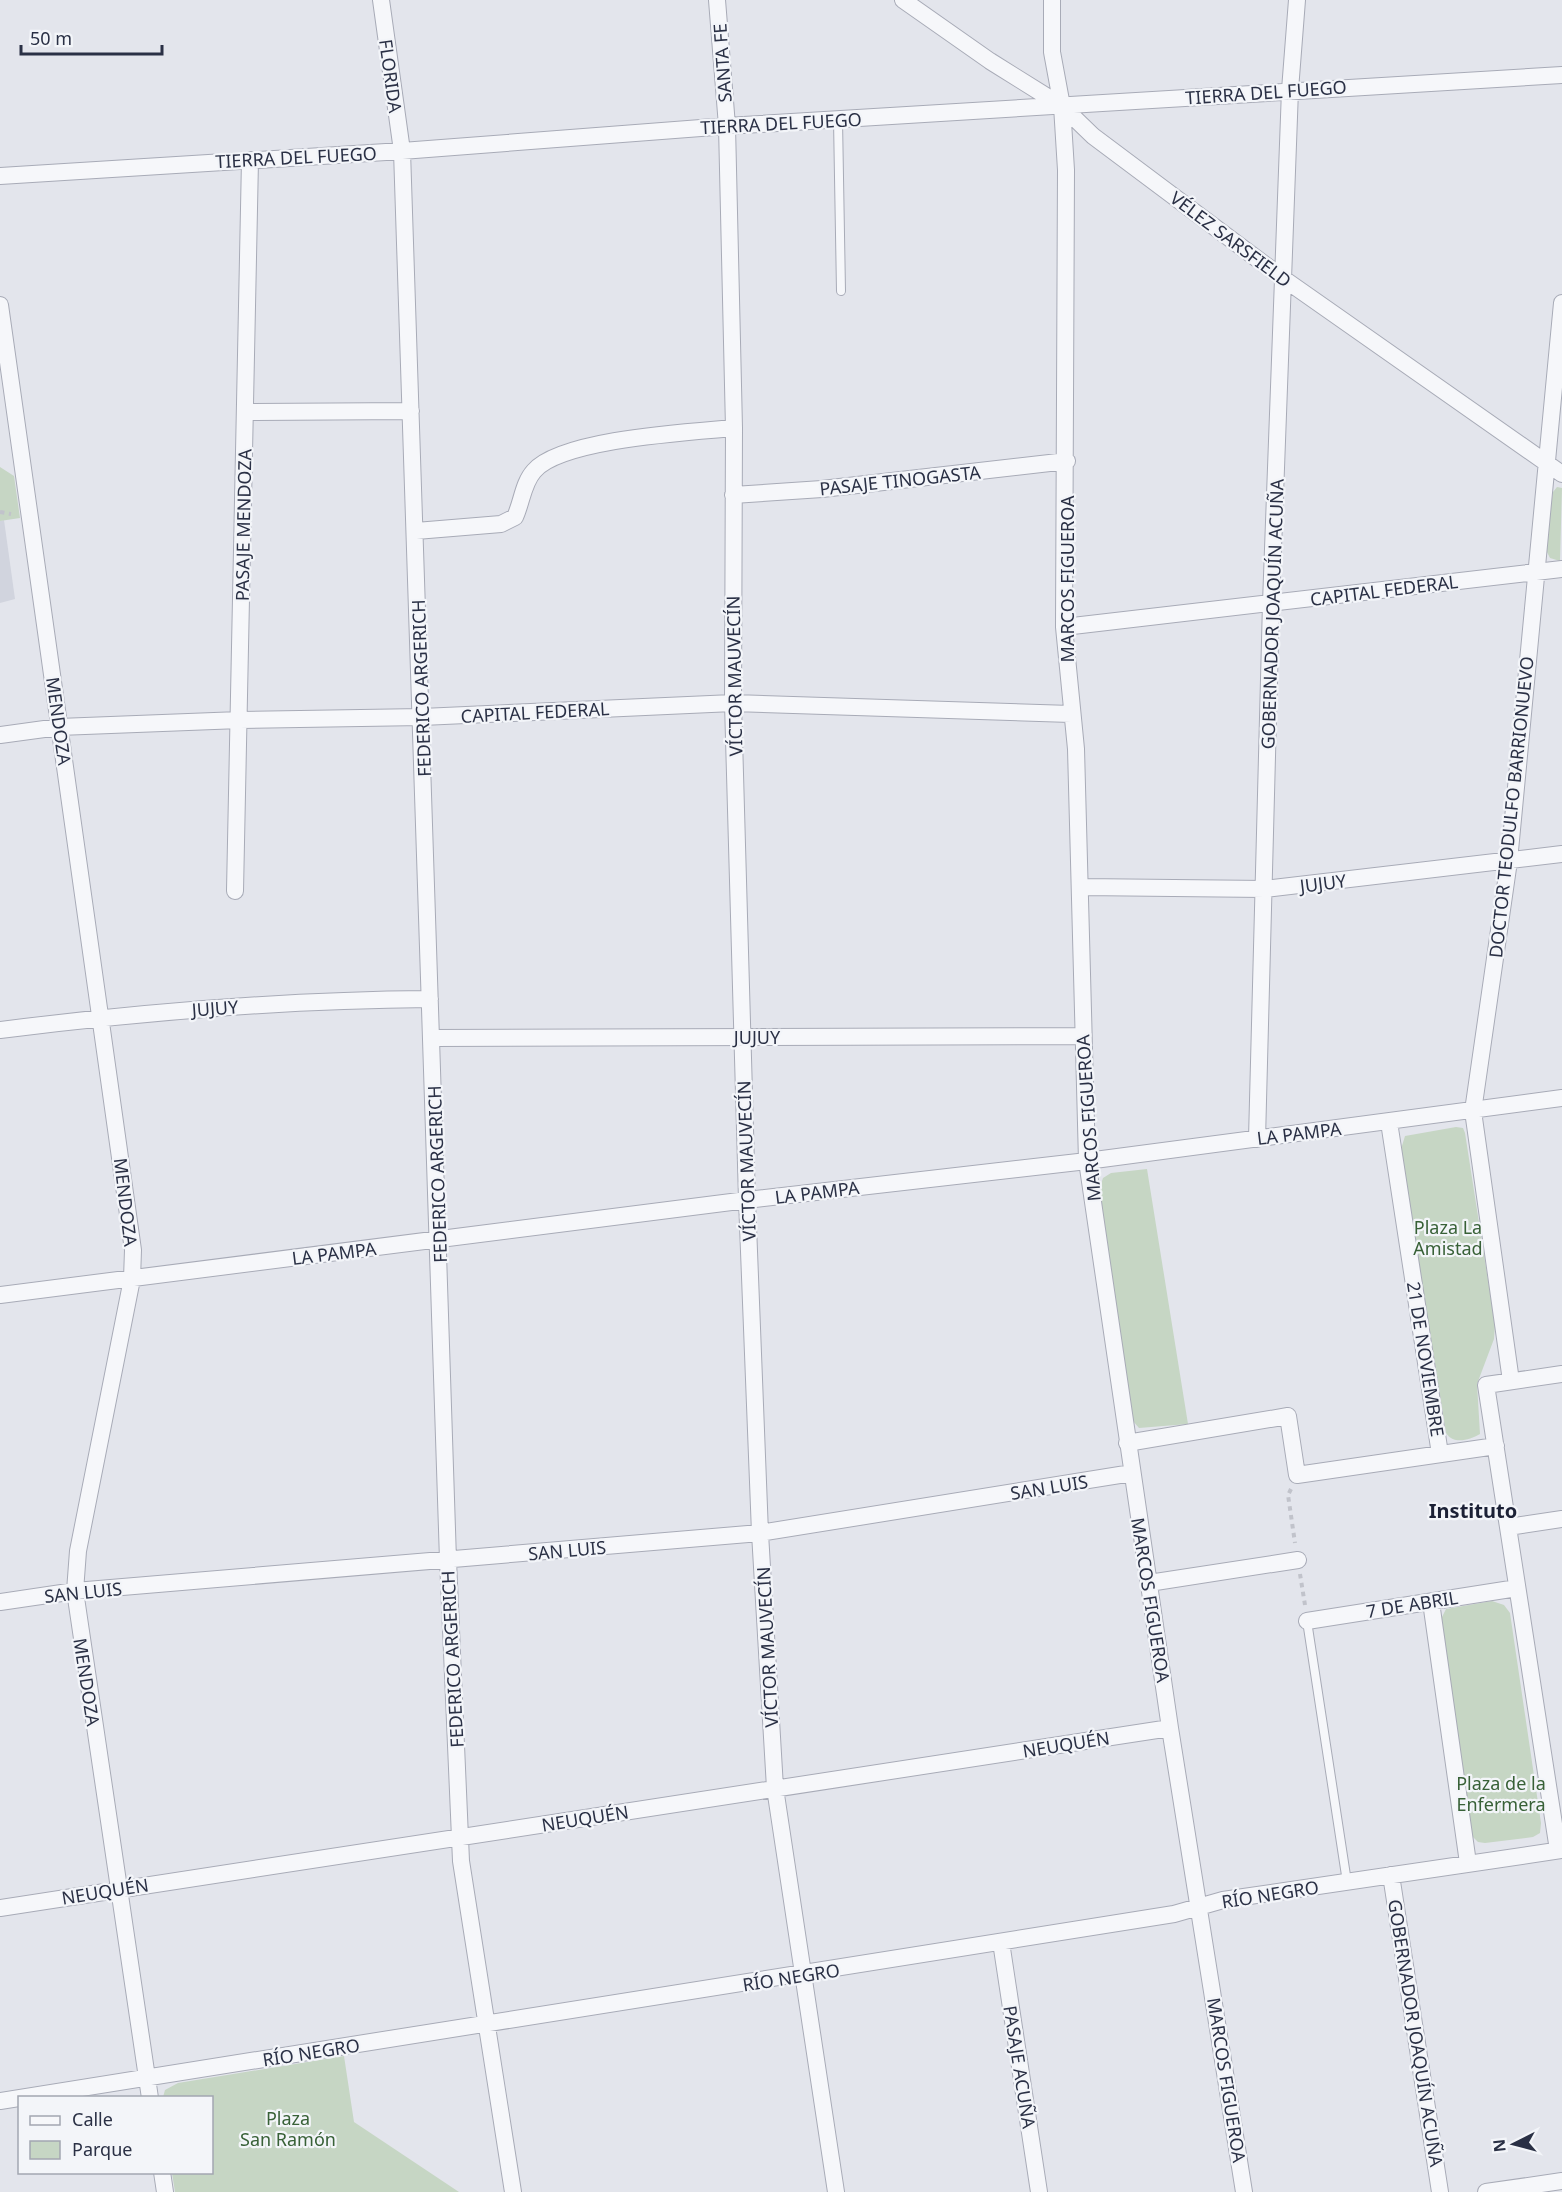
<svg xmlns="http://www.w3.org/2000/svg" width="1562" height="2192" viewBox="0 0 1562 2192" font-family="'Noto Sans',sans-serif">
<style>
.built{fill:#d1d4de}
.green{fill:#c6d6c4}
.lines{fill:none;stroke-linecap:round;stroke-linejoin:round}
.service-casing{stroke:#a8abb7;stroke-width:10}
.minor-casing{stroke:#a8abb7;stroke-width:18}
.path{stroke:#c1c3cb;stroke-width:4;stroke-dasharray:4.5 4.5;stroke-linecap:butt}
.service{stroke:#f6f7fa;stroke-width:8}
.minor{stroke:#f6f7fa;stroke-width:16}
.labels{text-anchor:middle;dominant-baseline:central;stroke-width:4.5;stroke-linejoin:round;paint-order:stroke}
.street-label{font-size:18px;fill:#2a3045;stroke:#f3f5f9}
.park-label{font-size:18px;fill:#386137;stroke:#f3f5f9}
.neighbourhood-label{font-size:20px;font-weight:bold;fill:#1c2136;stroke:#f3f5f9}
</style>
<rect width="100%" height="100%" fill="#e3e5ec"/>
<!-- built -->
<path class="built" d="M4 520 15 599 0 603V521Z"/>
<!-- green -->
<path class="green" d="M0 467 14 476 20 518 0 521Z
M1557 487 1562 488 1560 561 1550 558 1545 548 1553 492Z
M1456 1127 1463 1128 1465 1133 1495 1325 1494 1339 1477 1384 1480 1434C1469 1440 1454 1445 1446 1433L1401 1149 1405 1136Z
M1147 1169 1188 1424 1139 1428 1133 1421 1099 1190 1103 1178 1111 1173Z
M1492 1601 1504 1605 1510 1613 1541 1823 1540 1833 1533 1837 1485 1843 1478 1842 1472 1836 1441 1619 1446 1609Z
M344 2056 354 2122 459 2192H175L172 2173 212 2172V2098L163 2097 165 2090 178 2083Z"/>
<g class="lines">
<!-- service casing -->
<g class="service-casing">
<path id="service" d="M838 120 841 291
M1307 1621 1347 1882"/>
</g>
<!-- minor casing -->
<g class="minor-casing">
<path id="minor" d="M381 0 402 151 448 1560 461 1861 513 2192
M717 0 727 126 734 428 733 703 747 1200 760 1533 775 1788 836 2192
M903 0 990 61 1062 106 1093 136 1284 279 1562 474
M1052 0V52L1062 106 1066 170 1064 627 1076 749 1087 1161 1170 1728 1244 2192
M0 176 402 151 727 126 1562 75
M0 305 133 1250 132 1279 78 1551 75 1591 150 2098
M246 412 411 411
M733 495 822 489 1067 461
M416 531 501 524 515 517C522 502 523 483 534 471 561 439 691 432 734 428
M1064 627 1562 569
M0 735 59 727 240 720 422 717 733 703 1071 714
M1082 887 1265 889 1562 854
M235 891 250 160
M0 1030C143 1012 286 1000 430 999
M432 1038 1083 1036
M1389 1122 1440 1454
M1257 1139 1271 603 1290 90 1297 0
M0 1295 747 1200 1087 1161 1562 1098
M1511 1381 1473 1111 1509 861 1562 303
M1127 1443 1288 1416 1297 1475 1496 1446
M1508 1527 1562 1519
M1149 1583 1298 1560
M0 1602 75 1591 760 1533 1132 1473
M1431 1602 1468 1863
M1307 1621 1517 1588
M1558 1850 1486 1385 1562 1374
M1391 1875 1440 2192
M0 1908 1170 1728
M1001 1942 1039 2192
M0 2101 1174 1914 1223 1900 1562 1850
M162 2172 165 2192
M1486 2192 1562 2181"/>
</g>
<!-- path -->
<path class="path" d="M0 512 11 514
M1291 1489 1288 1495 1295 1543
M1300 1574 1305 1605"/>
<!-- service -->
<use href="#service" class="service"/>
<!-- minor -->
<use href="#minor" class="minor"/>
</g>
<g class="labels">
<!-- street labels -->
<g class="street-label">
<text transform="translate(722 63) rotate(-94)">SANTA FE</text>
<text transform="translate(391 76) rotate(82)">FLORIDA</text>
<text transform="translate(1266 92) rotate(-4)">TIERRA DEL FUEGO</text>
<text transform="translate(781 123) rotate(-3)">TIERRA DEL FUEGO</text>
<text transform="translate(296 157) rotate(-3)">TIERRA DEL FUEGO</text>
<text transform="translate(1231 239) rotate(37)">VÉLEZ SARSFIELD</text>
<text transform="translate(900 480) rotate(-6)">PASAJE TINOGASTA</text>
<text transform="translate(243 525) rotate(-89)">PASAJE MENDOZA</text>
<text transform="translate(1067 579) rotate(-90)">MARCOS FIGUEROA</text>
<text transform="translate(1384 590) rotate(-7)">CAPITAL FEDERAL</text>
<text transform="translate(1272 614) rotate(-88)">GOBERNADOR JOAQUÍN ACUÑA</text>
<text transform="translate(734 676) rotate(-91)">VÍCTOR MAUVECÍN</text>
<text transform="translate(421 688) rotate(-92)">FEDERICO ARGERICH</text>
<text transform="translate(535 712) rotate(-3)">CAPITAL FEDERAL</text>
<text transform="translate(59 721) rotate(82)">MENDOZA</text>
<text transform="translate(1511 807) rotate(-84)">DOCTOR TEODULFO BARRIONUEVO</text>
<text transform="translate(1323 883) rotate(-7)">JUJUY</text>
<text transform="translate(215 1008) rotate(-4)">JUJUY</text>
<text x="757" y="1037">JUJUY</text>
<text transform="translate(1088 1118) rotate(-94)">MARCOS FIGUEROA</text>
<text transform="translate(1299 1133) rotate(-7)">LA PAMPA</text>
<text transform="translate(746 1161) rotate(-92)">VÍCTOR MAUVECÍN</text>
<text transform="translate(437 1174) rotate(-92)">FEDERICO ARGERICH</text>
<text transform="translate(817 1192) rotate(-7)">LA PAMPA</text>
<text transform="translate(126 1202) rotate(83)">MENDOZA</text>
<text transform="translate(334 1253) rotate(-7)">LA PAMPA</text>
<text transform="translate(1426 1359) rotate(81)">21 DE NOVIEMBRE</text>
<text transform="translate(1049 1487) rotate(-9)">SAN LUIS</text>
<text transform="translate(567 1550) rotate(-5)">SAN LUIS</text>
<text transform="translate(83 1592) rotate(-6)">SAN LUIS</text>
<text transform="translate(1151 1600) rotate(81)">MARCOS FIGUEROA</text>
<text transform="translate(1412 1604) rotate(-9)">7 DE ABRIL</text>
<text transform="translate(767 1647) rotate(-93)">VÍCTOR MAUVECÍN</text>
<text transform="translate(452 1659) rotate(-93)">FEDERICO ARGERICH</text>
<text transform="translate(87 1682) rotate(81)">MENDOZA</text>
<text transform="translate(1066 1744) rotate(-9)">NEUQUÉN</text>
<text transform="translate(585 1818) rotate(-9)">NEUQUÉN</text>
<text transform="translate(105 1891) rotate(-9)">NEUQUÉN</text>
<text transform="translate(1270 1894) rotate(-9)">RÍO NEGRO</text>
<text transform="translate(791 1977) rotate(-9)">RÍO NEGRO</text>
<text transform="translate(1416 2033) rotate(81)">GOBERNADOR JOAQUÍN ACUÑA</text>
<text transform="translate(311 2052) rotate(-9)">RÍO NEGRO</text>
<text transform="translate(1020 2067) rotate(81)">PASAJE ACUÑA</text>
<text transform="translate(1227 2080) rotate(81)">MARCOS FIGUEROA</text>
</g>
<!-- park labels -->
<g class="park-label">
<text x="1448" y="1227">Plaza La<tspan x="1448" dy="21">Amistad</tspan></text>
<text x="1501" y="1783">Plaza de la<tspan x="1501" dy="21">Enfermera</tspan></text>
<text x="288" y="2118">Plaza<tspan x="288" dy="21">San Ramón</tspan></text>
</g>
<!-- neighbourhood labels -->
<g class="neighbourhood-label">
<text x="1473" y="1510">Instituto</text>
</g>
</g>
<!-- legend -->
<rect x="18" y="2096" width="195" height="78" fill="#f3f5f9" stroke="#a3a6b1" stroke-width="1.5"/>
<rect x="30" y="2116" width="30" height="9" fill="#f6f7fa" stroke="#a3a6b1" stroke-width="1.5"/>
<text x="72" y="2126" font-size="18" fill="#2a3045">Calle</text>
<rect x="30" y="2141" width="30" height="18" fill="#c6d6c4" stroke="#a3a6b1" stroke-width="1.5"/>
<text x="72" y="2156" font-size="18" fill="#2a3045">Parque</text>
<!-- north arrow -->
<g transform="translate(1514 2144) rotate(264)" stroke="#f3f5f9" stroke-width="4.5" paint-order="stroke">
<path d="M0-4.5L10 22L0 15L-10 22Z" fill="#2a3045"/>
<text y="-9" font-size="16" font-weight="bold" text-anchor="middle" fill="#2a3045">N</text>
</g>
<!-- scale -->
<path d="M21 45v9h141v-9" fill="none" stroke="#2a3045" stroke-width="3"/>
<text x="30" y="45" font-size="18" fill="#2a3045" stroke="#f3f5f9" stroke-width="4.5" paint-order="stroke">50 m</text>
</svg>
